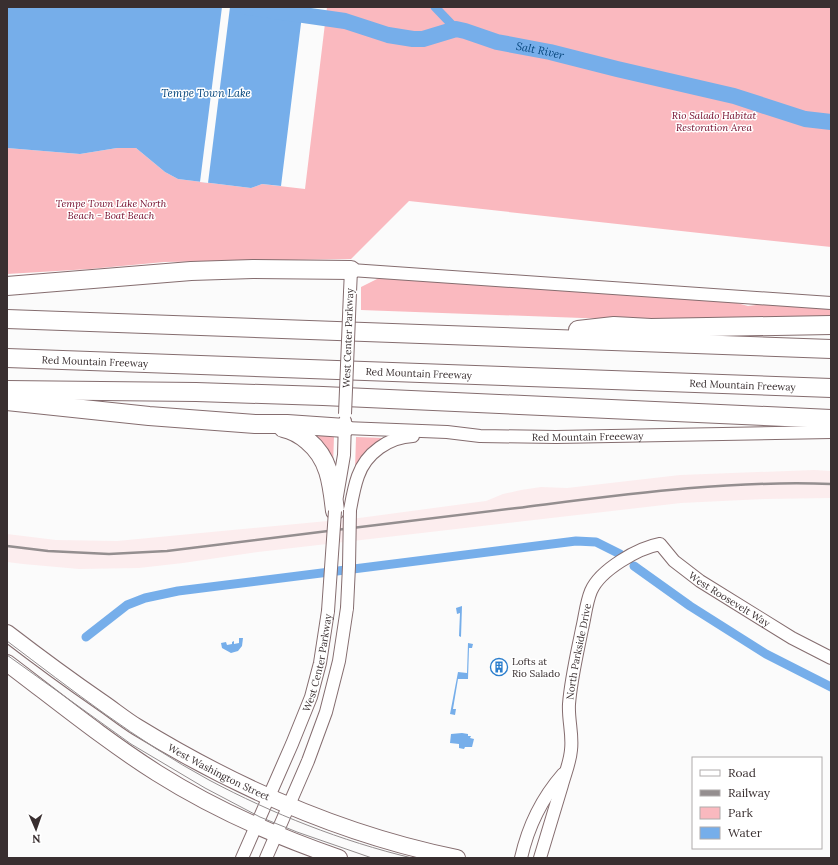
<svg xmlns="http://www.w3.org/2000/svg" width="838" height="865" viewBox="0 0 838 865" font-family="Lora,serif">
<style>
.built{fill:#fcedee}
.green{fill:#fab9bf}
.water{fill:#76aeea}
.pier{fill:#fbfbfb}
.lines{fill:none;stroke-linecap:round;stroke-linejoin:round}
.canal{stroke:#76aeea;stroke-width:9}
.river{stroke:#76aeea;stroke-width:16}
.minor-casing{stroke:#856d6f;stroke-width:14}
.major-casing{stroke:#856d6f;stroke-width:18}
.highway-casing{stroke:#856d6f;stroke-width:20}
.minor{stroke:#fff;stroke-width:12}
.major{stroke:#fff;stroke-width:16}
.highway{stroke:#fff;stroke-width:18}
.tram{stroke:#948e8f;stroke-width:1}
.rail{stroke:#948e8f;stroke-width:2.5}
.minor-bridge-casing{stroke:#856d6f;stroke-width:14;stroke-linecap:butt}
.minor-bridge{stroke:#fff;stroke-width:12}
.labels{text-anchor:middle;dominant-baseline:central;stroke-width:3;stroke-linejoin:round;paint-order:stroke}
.park-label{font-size:10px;font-style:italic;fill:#720828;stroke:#fff}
.street-label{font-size:10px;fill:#392f30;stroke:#fff}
.poi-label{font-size:10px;fill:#392f30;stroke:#fff;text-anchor:start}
.water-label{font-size:11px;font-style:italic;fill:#06467c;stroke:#fff}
</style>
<rect width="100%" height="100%" fill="#fbfbfb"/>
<!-- built -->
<path class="built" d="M814 470 831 471V498L765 499 681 503 258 552 183 563 139 568 79 569 23 564 7 562V534L56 540 117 541 359 518 486 501 503 494 521 490 541 487 567 488 680 475Z"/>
<!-- green -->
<path class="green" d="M327 7H831V247L745 238 409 201 351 259 164 262 90 269 7 274V148L80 154 117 148H136L165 172 178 179 251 188 262 184 305 189Z
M381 277 702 300 737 303 748 306 764 304 831 309V319L717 323 361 310V287Z
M310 434 334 436 333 467Z
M356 437 383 438 384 439 355 470Z"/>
<!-- water -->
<path class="water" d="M7 7H303L281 186 262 184 251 188 178 179 165 172 136 148H117L80 154 7 148Z
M462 606 461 637 459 636 460 613 457 614 456 608Z
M239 638H243L242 646 238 651 231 653 222 648 221 643 226 642 227 645 232 644V642L234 641V644L239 643Z
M468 643 473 644 472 648H469L468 679H458L453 709H456L455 715 450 714 458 672 467 673Z
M462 733 468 734V736H471L470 738 474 739 472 747H465L464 749 459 748V744L450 743 451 734Z"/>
<!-- pier -->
<path class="pier" d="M222 7H230L208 183 200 182Z"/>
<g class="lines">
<!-- canal -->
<path class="canal" d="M435 7 456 29
M634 566 690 606 766 654 831 687
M86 637 127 605 145 598 178 591 576 541 596 542 620 554"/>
<!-- river -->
<path class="river" id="s1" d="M247 7 345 21 388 35 413 39H423L456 29 465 31 497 42 550 52 617 69 734 96 805 119 831 122"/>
<!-- minor casing -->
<g class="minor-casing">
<g id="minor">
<path d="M350 292 351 270 831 303"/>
<path id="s2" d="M345 428 447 432 480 436 556 437 831 432"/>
<path d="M337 496 344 455 345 421"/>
<path d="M350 510C352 499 354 487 358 476 366 453 389 437 413 436"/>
<path id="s3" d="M242 858 292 744 311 697 320 663 328 611"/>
<path d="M266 858 308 761 326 712 339 661 347 608"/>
<path d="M521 858C528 827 542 798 563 774"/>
<path id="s4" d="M540 858C547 834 555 809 562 785 565 774 570 762 571 750 573 734 568 720 569 704 571 679 577 654 582 629 585 617 586 603 591 591 600 570 638 548 660 544L674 561 700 581 792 638 831 658"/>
</g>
</g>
<!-- major casing -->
<g class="major-casing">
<g id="major">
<path id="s5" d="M7 633C37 656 68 679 100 701 112 709 124 719 137 727 235 787 343 835 457 858"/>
<path d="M7 663C56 700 105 740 157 773 214 809 275 836 339 858"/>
</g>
</g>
<!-- highway casing -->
<g class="highway-casing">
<g id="highway">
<path d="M7 286 191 271 253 269 351 270"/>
<path d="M7 319 831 349"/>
<path d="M578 330 614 326 651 328 831 325"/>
<path id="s6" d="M7 358 831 388"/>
<path d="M7 390 196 392 323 396 831 419"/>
<path d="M7 401 149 416 255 424H287L345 428"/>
<path d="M283 428C293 430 301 435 308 441 330 459 332 485 335 511"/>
</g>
</g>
<!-- minor -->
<use href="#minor" class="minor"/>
<!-- major -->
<use href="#major" class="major"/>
<!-- highway -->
<use href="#highway" class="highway"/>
<!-- tram -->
<path class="tram" d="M7 641C72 690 137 741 209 780 273 814 341 841 412 858
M7 655 131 744 205 788 260 817 297 832 372 858"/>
<!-- rail -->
<path class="rail" d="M7 546 48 551 109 554 167 551C284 536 400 522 517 508 621 495 726 480 831 484"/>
<!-- minor-bridge casing -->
<g class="minor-bridge-casing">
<path id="minor-bridge" d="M345 414 350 292
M347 608 349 566 350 510
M328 611 335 511"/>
</g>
<!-- minor-bridge -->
<use href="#minor-bridge" class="minor-bridge"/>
</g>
<!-- icons -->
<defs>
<g id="building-ring" transform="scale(0.9)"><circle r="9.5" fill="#fff" stroke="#2b7ecd" stroke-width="1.5"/><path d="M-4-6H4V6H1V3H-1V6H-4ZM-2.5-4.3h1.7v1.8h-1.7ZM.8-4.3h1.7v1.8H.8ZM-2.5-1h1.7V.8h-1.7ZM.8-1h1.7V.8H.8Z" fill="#2b7ecd"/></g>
</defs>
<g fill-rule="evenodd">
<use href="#building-ring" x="499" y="667"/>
</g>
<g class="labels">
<!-- park labels -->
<g class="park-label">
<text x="714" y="115">Rio Salado Habitat<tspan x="714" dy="12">Restoration Area</tspan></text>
<text x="111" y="203">Tempe Town Lake North<tspan x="111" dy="12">Beach - Boat Beach</tspan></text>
</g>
<!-- street labels -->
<g class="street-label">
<text transform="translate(348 338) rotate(-88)">West Center Parkway</text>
<text stroke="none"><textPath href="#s6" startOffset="88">Red Mountain Freeway</textPath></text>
<text stroke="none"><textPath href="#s6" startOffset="412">Red Mountain Freeway</textPath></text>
<text stroke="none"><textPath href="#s6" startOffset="736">Red Mountain Freeway</textPath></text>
<text stroke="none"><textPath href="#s2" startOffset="243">Red Mountain Freeeway</textPath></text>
<text stroke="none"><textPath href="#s4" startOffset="449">West Roosevelt Way</textPath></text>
<text stroke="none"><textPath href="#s4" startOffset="212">North Parkside Drive</textPath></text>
<text stroke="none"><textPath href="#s3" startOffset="210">West Center Parkway</textPath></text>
<text stroke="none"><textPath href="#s5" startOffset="254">West Washington Street</textPath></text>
</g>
<!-- poi labels -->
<g class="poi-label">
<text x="512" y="661">Lofts at<tspan x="512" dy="12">Rio Salado</tspan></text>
</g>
<!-- water labels -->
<g class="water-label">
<text stroke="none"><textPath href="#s1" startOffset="301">Salt River</textPath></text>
<text x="206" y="93">Tempe Town Lake</text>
</g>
</g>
<!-- border -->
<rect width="838" height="865" fill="none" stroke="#392f30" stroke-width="16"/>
<!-- legend -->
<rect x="692" y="757" width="130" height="92" fill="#ffffff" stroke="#b0acac"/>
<rect x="700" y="770" width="20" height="6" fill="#ffffff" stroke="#b0acac"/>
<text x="728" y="777" font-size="12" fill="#392f30">Road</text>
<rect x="700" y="790" width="20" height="6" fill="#948e8f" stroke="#b0acac"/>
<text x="728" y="797" font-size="12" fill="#392f30">Railway</text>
<rect x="700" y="807" width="20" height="12" fill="#fab9bf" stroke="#b0acac"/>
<text x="728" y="817" font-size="12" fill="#392f30">Park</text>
<rect x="700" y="827" width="20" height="12" fill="#76aeea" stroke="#b0acac"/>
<text x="728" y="837" font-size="12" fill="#392f30">Water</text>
<!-- north arrow -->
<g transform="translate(36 829) rotate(178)" stroke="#ffffff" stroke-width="3" paint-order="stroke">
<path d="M0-3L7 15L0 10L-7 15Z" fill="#392f30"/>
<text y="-6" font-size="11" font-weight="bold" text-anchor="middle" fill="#392f30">N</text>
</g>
</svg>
